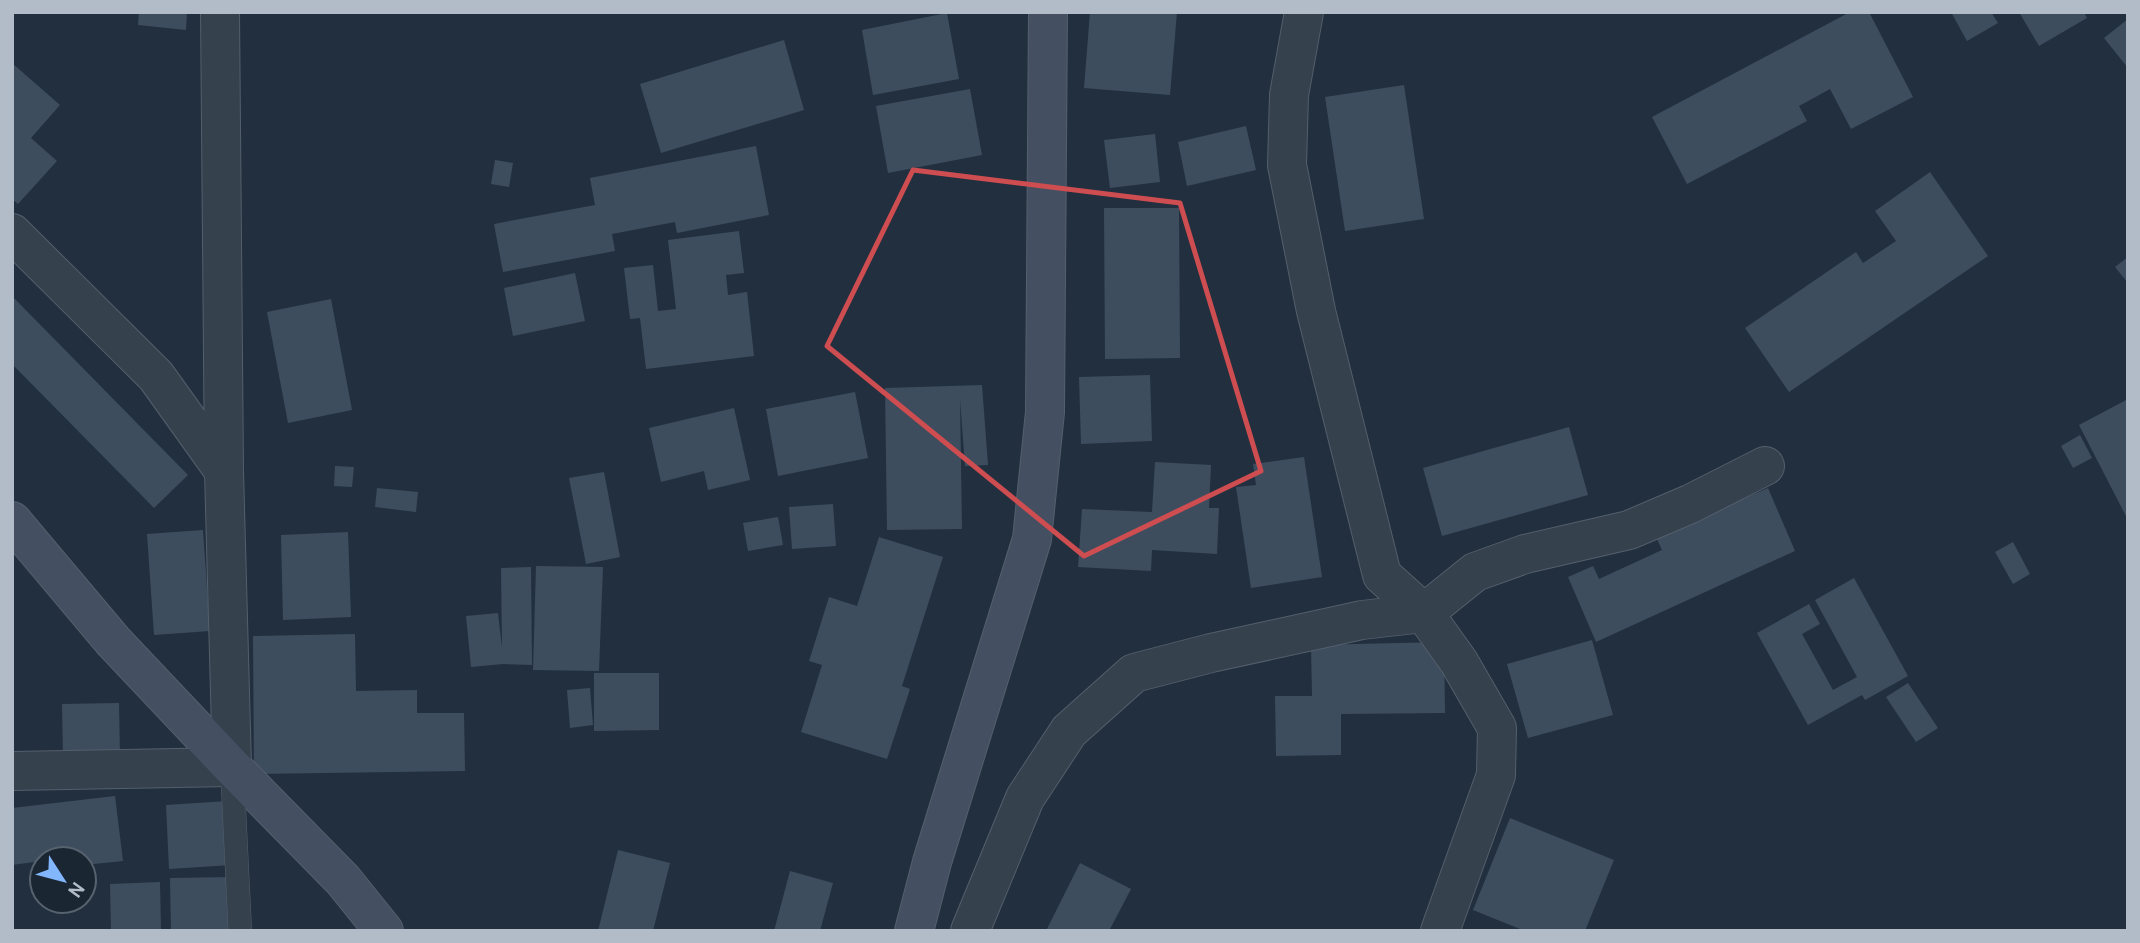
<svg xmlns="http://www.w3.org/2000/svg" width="2140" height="943" viewBox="0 0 2140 943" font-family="Cabin,sans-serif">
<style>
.building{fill:#3e4d5e}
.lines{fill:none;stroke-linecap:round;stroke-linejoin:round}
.service-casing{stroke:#545f6c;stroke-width:24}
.minor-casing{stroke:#545f6c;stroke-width:40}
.secondary-casing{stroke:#545f6c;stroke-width:40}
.service{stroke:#36414e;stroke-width:23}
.minor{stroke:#36414e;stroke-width:38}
.secondary{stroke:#445061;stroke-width:38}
.marked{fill:none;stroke:#cd4d50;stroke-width:5;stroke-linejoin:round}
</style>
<rect width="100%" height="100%" fill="#222f3e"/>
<!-- building -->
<path class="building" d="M139 12H187L186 30 138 25Z
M1090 12H1177L1170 95 1084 88Z
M1850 12H1869L1913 97 1851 129 1830 89 1799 106 1807 121 1687 184 1652 117Z
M1951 12H1991L1998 23 1967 41Z
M2019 12H2084L2087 18 2039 46Z
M947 13 959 79 873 95 862 30Z
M2128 19V68L2104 38Z
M784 40 804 110 661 153 640 84Z
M12 63 60 105 31 138 57 161 18 204 12 199Z
M1404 85 1424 219 1345 231 1325 97Z
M970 89 982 155 888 173 876 106Z
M1246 126 1256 170 1187 186 1178 142Z
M1155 134 1160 182 1110 188 1104 140Z
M756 146 769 215 677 233 675 222 612 234 615 251 503 272 494 224 595 205 590 178Z
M495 160 513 163 509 187 491 184Z
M1930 172 1988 256 1789 392 1745 328 1856 252 1863 263 1896 241 1875 211Z
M1104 208H1179L1180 358 1105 359Z
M739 231 744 273 726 275 728 295 747 292 754 356 646 369 640 318 630 319 624 268 653 265 658 311 676 309 668 240Z
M2128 257V283L2115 267Z
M575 273 585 321 513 336 504 288Z
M12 296 188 475 154 508 12 364Z
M331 299 352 410 288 423 267 312Z
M1150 375 1152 441 1081 444 1079 377Z
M982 385 988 465 965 466 960 399 962 529 887 530 885 388Z
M855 392 868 458 778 476 766 409Z
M2128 399V520L2079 425Z
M734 408 750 480 708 490 704 471 661 482 649 428Z
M1569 427 1588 495 1442 536 1423 468Z
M2080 435 2092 458 2073 468 2061 446Z
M1304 457 1322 577 1251 588 1236 487 1256 485 1253 464Z
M1155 462 1211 465 1209 508H1219L1217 554 1152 550 1151 571 1078 567 1082 509 1152 512Z
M335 466 354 467 352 487 334 486Z
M604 472 620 557 586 564 569 478Z
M377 488 418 492 416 512 375 507Z
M1768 488 1795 551 1596 642 1568 577 1593 566 1599 579 1662 550 1656 537Z
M833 504 836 546 792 549 789 507Z
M778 517 783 545 748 551 743 523Z
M203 530 210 631 154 635 147 534Z
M348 532 351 617 283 620 281 535Z
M879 537 943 557 902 686 910 689 887 759 801 732 822 665 809 661 829 597 857 606Z
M2013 542 2030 574 2013 584 1995 552Z
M536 566 603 567 599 671 533 670Z
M531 567 532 665 503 664 471 667 466 616 498 613 502 648 501 568Z
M1854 578 1908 676 1865 700 1862 695 1808 725 1757 633 1809 604 1820 624 1802 634 1833 690 1857 677 1815 600Z
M355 634 356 691 417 690V713H464L465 771 254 774 253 636Z
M1592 640 1613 715 1528 738 1507 664Z
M1444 642 1445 713 1341 714V755L1276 756 1275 696H1312L1311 645Z
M594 673H659V730L594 731Z
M1908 683 1938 728 1916 742 1886 697Z
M590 688 593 725 570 728 567 690Z
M119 703 120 756 63 757 62 704Z
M115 796 123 861 84 865V859H42V861L12 865V808Z
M228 801 231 865 169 869 166 805Z
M1510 818 1614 860 1585 931H1525L1473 910Z
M618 850 670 863 653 931H598Z
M1080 863 1131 889 1109 931H1046Z
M790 871 833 883 820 931H774Z
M232 877 233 931H171L170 878Z
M160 882 161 931H111L110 884Z"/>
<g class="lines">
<!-- service casing -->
<g class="service-casing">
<path id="service" d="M232 767 240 931"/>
</g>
<!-- minor casing -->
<g class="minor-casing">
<path id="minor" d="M1304 12 1289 95 1287 165 1316 311 1382 575 1424 613 1475 572 1525 554 1629 530 1690 504 1765 466
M12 233 156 376 224 471
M12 771 232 767 224 471 220 12
M970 931 1025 798 1069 731 1134 673 1211 653 1362 620 1424 613 1459 662 1497 728 1496 775 1440 931"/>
</g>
<!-- secondary casing -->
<g class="secondary-casing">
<path id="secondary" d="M12 521 113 641 232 767 343 880 384 931
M914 931 932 862 1032 539 1045 412 1048 12"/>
</g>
<!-- service -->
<use href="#service" class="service"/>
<!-- minor -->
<use href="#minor" class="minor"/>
<!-- secondary -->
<use href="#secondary" class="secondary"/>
</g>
<!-- marked area -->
<path class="marked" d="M913 170 1180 203 1261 471 1084 556 827 346Z"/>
<!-- border -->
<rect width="2140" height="943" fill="none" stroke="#b2bcc9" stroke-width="28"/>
<!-- north arrow -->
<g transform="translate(63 880) rotate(126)"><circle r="33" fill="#1b2633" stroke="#57626f" stroke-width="2"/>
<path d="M0-5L12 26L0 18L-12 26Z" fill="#82b7fe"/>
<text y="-10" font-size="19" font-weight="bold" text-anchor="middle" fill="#b2bcc9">N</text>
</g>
</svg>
